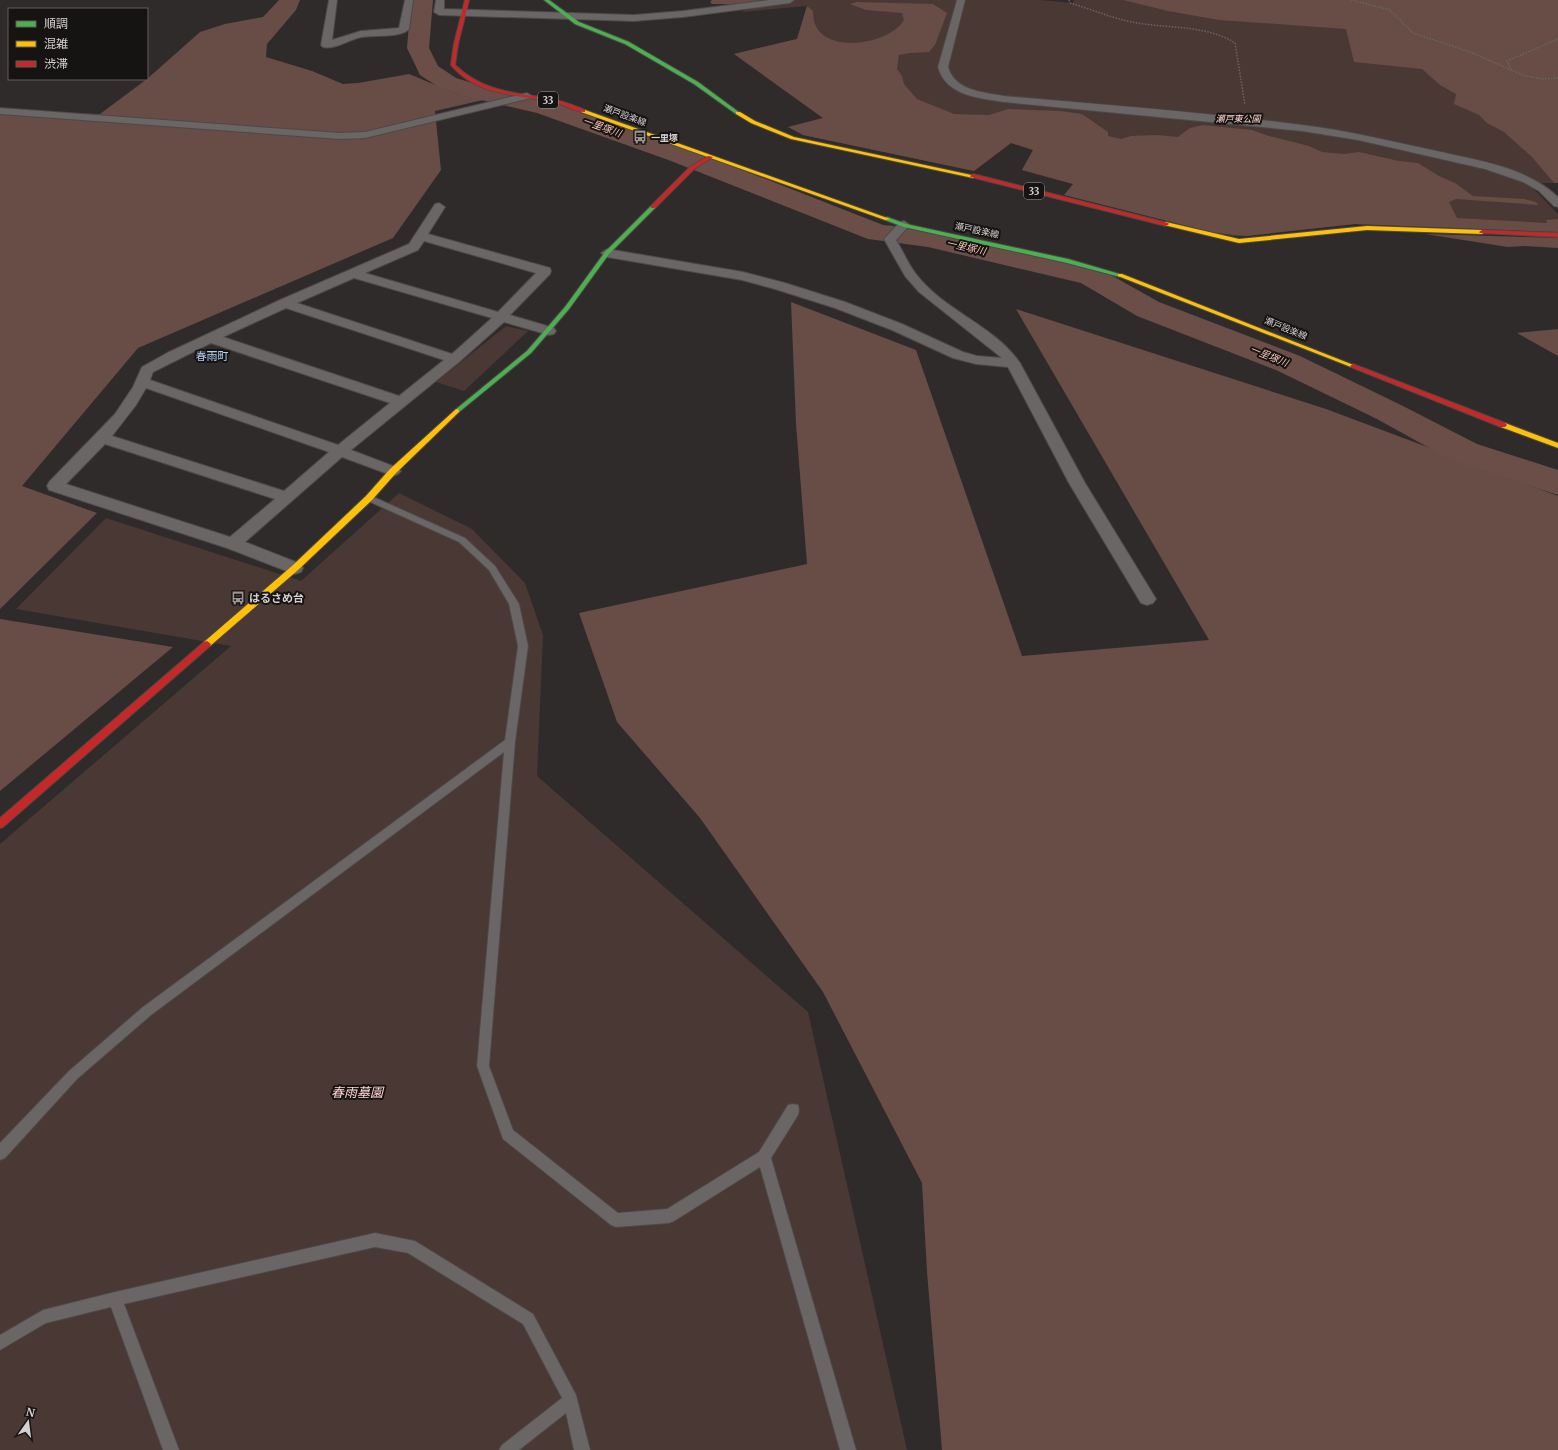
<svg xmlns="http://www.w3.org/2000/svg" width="1558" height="1450" viewBox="0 0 1558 1450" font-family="Merriweather,'Noto Sans JP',serif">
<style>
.green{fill:#4a3834}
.forest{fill:#684c46}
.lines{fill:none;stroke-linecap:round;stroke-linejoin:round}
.river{fill:#6a4e47;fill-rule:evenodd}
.lane-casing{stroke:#4c4948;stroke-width:2}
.street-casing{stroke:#4c4948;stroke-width:2}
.fast-casing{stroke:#4c4948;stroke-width:2}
.slow-casing{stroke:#4c4948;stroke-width:2}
.jam-casing{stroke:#4c4948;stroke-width:2}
.path{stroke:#696665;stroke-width:1.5;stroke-dasharray:1.5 1.5;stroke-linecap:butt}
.lane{fill:#696665;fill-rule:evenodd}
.street{fill:#696665;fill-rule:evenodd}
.fast{fill:#4caf50;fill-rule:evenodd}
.slow{fill:#ffc107;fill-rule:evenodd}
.jam{fill:#c62828;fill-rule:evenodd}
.labels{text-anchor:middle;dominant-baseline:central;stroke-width:4;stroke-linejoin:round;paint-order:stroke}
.far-street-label{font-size:9px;fill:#d5d0cf;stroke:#161313}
.far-park-label{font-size:9px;font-style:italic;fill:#fed8cf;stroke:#161313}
.far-poi-label{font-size:9px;font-weight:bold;fill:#d5d0cf;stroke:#161313;text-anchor:start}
.shield{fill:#161313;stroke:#9c9797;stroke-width:1}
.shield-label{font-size:10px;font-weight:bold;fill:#d5d0cf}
.far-water-label{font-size:10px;font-style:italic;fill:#f8c6ba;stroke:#161313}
.far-quarter-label{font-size:11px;fill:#b0d1f4;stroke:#161313}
.poi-label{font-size:11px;font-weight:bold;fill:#d5d0cf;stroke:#161313;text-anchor:start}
.near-park-label{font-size:13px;font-style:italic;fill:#fed8cf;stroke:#161313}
</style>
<rect width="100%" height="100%" fill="#2f2b2a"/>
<!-- green -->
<path class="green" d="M764 0H1040L1073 3 1074 0H1558V183H1528L1558 214V232L1355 224 1246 236H1233L1073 184 1022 170 1033 150 1011 143 974 171 803 135 788 127 823 118 734 54 797 39 807 6 741 12Z
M506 326 528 331 464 391 436 382Z
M399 493 472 529 525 583 543 635 537 776 808 1012 907 1450H0V844L231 646 16 609 106 518 301 581Z"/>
<!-- forest -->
<path class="forest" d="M279 0H300L296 10 267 44 266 57 312 71 343 84 358 83 409 74 455 93 492 98 435 111 441 170 393 238 138 348 22 486 97 513 0 609V112L100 114 147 79 200 32 225 24 263 17Z
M712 0H784L748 4H712L710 2Z
M1123 0H1558V183H1554L1532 157 1504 132 1487 123 1479 115 1454 104 1456 94 1440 85 1422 69 1354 62 1346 29 1219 20 1168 11Z
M857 2 933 4 947 13 935 45 929 52 909 53 899 55 897 69 902 76 904 84 917 99 954 114 989 115 1008 109 1060 111 1082 114 1108 132V136L1121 139 1131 136 1157 135 1178 137 1190 128 1203 125 1252 130 1269 136 1309 146 1322 152 1344 154 1359 152 1399 161 1418 163 1439 176 1455 183 1473 196 1524 199 1536 202 1538 205 1456 199 1449 202 1457 218 1547 223 1546 220 1558 219V232L1355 224 1246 236 1215 233 1064 195 1073 184 1022 170 1033 150 1011 143 974 171 803 135 788 127 823 118 734 54 797 39 807 6 813 11C811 57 888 47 904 20L902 13 866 10 850 4Z
M1425 234 1558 238V248L1525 246 1508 247Z
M791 302 916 350 1022 656 1209 640 1016 309 1326 409 1558 496V1450H942L927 1272 922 1183 823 992 700 818 617 722 579 613 807 564 796 424Z
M1558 329V356L1517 333Z
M0 619 173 647 0 791Z"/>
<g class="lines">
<!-- river -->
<path class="river" d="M411 0H433L429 48 438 66 456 78 479 85 553 102 689 149 883 225 928 229 1102 270 1159 302 1300 356 1401 405 1477 444 1558 470V495L1451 460 1377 419 1276 370 1137 316 1081 283 928 247 868 239 671 161 537 113 464 96 440 88 420 75 407 48Z"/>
<!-- lane casing -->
<g class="lane-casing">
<path id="lane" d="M369 495 465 538 495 566 519 604 528 646 515 742 489 1066 513 1130 618 1213 667 1209 759 1152 788 1105 793 1104 798 1105 799 1110 798 1115 771 1158 856 1450H840L760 1167 674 1221 669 1223 616 1227 611 1225 503 1139 477 1066 504 752 151 1015 77 1079 5 1158 0 1160V1143L69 1071 143 1007 505 740 518 646 509 604 489 570 459 542 366 500V496Z
M375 1233 415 1241 533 1314 576 1395 590 1450H574L566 1413 519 1450H499L502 1445 562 1398 523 1324 408 1253 375 1247 124 1304 179 1450H163L111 1307 46 1323 0 1350V1335L43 1310 115 1292Z"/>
</g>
<!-- street casing -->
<g class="street-casing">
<path id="street" d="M329 0H337L332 40 361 31 399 28 405 0H413L409 29C401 38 374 35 362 37 350 39 335 50 323 47L321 45Z
M436 0H444V9L634 15 683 11 769 0H794L790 3 683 17 634 21 439 15 434 12Z
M957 0H965L948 67C955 91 983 92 1004 96 1103 105 1203 112 1302 125 1346 130 1389 141 1432 150 1475 160 1525 166 1558 197V207L1554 206 1539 191 1523 182 1485 169 1358 140 1302 131 1004 102C979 98 946 96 938 67Z
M527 93 532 96 531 98 365 138 340 139 0 114V108L340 133 365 132Z
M439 203 445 207 428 234 550 268 551 271 550 274 510 315 554 328 556 331 554 334 549 335 504 322 459 362 351 450 398 468 401 471 398 474 393 476 388 474 342 457 245 542 301 564 303 568 301 572 295 574 289 572 227 548 49 490 47 486 49 482 115 414 133 387 142 367 167 353 280 300 409 244 435 204ZM424 241 536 273 498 312 365 273 418 250ZM354 278 492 318 452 354 297 303ZM286 308 444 360 399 396 223 337ZM211 343 390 403 338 445 150 380 153 372ZM146 388 329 452 284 491 112 436 136 405ZM105 444 275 499 230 537 66 484Z
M904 221 910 225 896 240C903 251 908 264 916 274 944 311 994 325 1020 363L1085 483 1156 599 1153 603 1147 605 1141 603 1069 483 1008 367 976 364 953 358 892 330 835 308 775 289 742 280 607 257 601 253 607 249 743 272 785 283 845 302 902 324 963 352 977 356 1002 358 919 292 905 276 884 239 900 222Z"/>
</g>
<!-- fast casing -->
<g class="fast-casing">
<path id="fast" d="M544 0H549L579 22 629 42 698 82 740 113 736 114 694 84 625 44 575 24Z
M651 206 656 207 609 254 569 309 531 353 459 412H455V410L527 351 565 307 605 252Z
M887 217 906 224 1068 259 1123 275 1120 277 1067 263 904 227 885 220V218Z"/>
</g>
<!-- slow casing -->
<g class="slow-casing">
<path id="slow" d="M581 110H585L890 219 885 220 581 112Z
M736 112H740L755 121 794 137 976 176 973 178 791 139 751 123 736 114Z
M1166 222 1239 239 1367 226 1482 230 1485 232 1482 234 1367 230 1239 243 1164 225V223Z
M1118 274H1122L1356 366 1355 367H1351L1118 276Z
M457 409 459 410V412L396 473 372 500 298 570 210 646H204L203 644 204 642 292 566 366 496 390 469 455 410Z
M1501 423H1505L1558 443V448L1501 427Z"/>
</g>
<!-- jam casing -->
<g class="jam-casing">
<path id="jam" d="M465 0H469L458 44 455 65C485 94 518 92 555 100 566 102 575 106 585 110V112C576 112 565 105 556 103 518 94 478 97 451 65L454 44Z
M708 156 713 157 694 169 655 208H651V206L690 167Z
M973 174 1168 223 1169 224 1166 226 971 177 970 176Z
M1482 230 1558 233V237L1480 233 1479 232Z
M1353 364 1505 423 1507 425 1505 427H1501L1351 367 1350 366Z
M207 641 211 644 210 646 3 827 0 828V818L204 642Z"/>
</g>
<!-- path -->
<path class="path" d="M1069 0 1070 3C1091 9 1111 18 1132 22 1166 29 1205 24 1235 43L1245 105
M1351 0 1390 10 1413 33 1470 52 1525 76 1543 79 1558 78
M1511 70 1507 61 1558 39"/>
<!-- lane -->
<use href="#lane" class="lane"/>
<!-- street -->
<use href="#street" class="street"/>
<!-- fast -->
<use href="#fast" class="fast"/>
<!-- slow -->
<use href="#slow" class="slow"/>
<!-- jam -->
<use href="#jam" class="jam"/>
</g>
<!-- icons -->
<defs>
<g id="bus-bare" transform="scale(1.08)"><path d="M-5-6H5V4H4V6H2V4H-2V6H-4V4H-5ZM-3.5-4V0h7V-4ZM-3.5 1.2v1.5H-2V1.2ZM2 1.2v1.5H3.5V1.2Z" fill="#9b9695" stroke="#161313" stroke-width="2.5" paint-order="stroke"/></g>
</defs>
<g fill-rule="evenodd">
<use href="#bus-bare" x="640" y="137"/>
<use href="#bus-bare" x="238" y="598"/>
</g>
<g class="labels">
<!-- far-street labels -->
<g class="far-street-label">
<text transform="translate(625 115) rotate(20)">瀬戸設楽線</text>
<text transform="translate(977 230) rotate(12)">瀬戸設楽線</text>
<text transform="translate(1286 328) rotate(22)">瀬戸設楽線</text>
</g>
<!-- far-park labels -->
<g class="far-park-label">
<text x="1238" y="118">瀬戸東公園</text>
</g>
<!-- far-poi labels -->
<g class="far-poi-label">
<text x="651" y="137">一里塚</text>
</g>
<!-- shield labels -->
<g class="shield">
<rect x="538" y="92" width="20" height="16" rx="3"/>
<rect x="1024" y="183" width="20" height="16" rx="3"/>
</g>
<g class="shield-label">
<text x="548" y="100">33</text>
<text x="1034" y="191">33</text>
</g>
<!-- far-water labels -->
<g class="far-water-label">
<text transform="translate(602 127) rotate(20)">一里塚川</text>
<text transform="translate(966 247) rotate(13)">一里塚川</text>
<text transform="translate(1269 356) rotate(22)">一里塚川</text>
</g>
<!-- far-quarter labels -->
<g class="far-quarter-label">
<text x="212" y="356">春雨町</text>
</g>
<!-- poi labels -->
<g class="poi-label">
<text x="249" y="598">はるさめ台</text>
</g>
<!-- near-park labels -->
<g class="near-park-label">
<text x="357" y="1092">春雨墓園</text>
</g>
</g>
<!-- legend -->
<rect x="8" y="8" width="140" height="72" fill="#161313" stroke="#625f5e"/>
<rect x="16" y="21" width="20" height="6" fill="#4caf50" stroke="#625f5e"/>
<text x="44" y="28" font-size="12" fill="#d5d0cf">順調</text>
<rect x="16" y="41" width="20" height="6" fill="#ffc107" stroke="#625f5e"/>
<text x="44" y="48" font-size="12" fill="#d5d0cf">混雑</text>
<rect x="16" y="61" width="20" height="6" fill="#c62828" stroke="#625f5e"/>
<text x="44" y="68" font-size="12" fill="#d5d0cf">渋滞</text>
<!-- north arrow -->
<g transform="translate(28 1422) rotate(14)" stroke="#161313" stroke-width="3" paint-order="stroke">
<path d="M0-3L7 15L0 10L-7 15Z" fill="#d5d0cf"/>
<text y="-6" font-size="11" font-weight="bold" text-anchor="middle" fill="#d5d0cf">N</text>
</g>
</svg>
